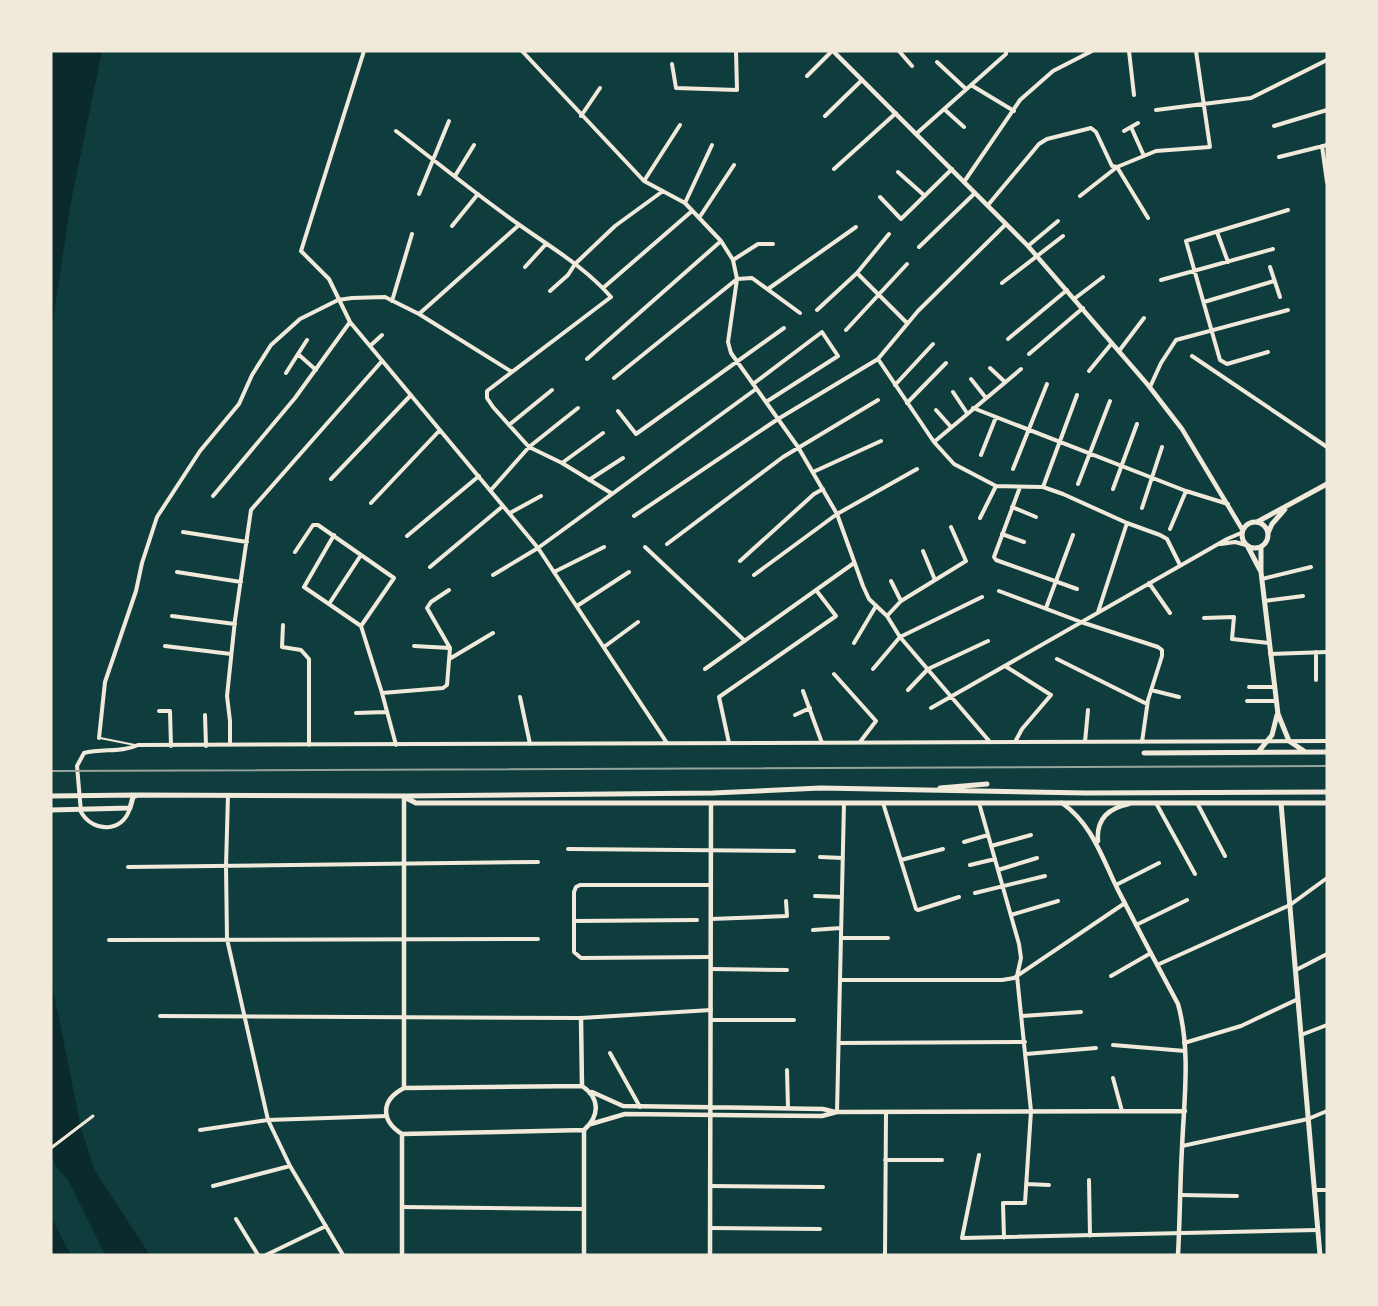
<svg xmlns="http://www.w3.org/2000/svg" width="1378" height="1306" viewBox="0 0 1378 1306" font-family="'IBM Plex Sans',sans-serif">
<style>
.water{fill:#0a2a2b}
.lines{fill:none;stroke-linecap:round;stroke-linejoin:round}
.service{stroke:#f1e9da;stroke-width:2}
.pedestrian{stroke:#f1e9da;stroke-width:3}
.minor{stroke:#f1e9da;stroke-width:4}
.tertiary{stroke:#f1e9da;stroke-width:4.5}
.secondary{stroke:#f1e9da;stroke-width:5}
.rail{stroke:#97a49c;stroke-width:2}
</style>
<rect width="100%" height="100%" fill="#0f3d3e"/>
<!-- water -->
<path class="water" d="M51 51H102L70 207 51 334Z
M51 979 81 1128 95 1171 150 1255H105L68 1180 57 1168 51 1156Z
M51 1217 71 1255H51Z"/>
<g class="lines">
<!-- service -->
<path class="service" d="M100 738 135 745"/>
<!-- pedestrian -->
<path class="pedestrian" d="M51 1148 93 1116"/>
<!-- minor -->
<path class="minor" d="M364 51 301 251 329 279 350 322 538 548 667 743
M522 51 644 181 685 203 721 241 733 260 737 279 728 342 731 353 798 447 837 514 863 586 869 599 887 616 900 637 990 742
M899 51 912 66
M1129 51 1134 95
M937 62 966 89
M672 64 676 88 737 90 736 51
M807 76 832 51
M971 85 1014 111
M944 109 964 127
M1156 110 1251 98 1327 60
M581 116 600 88
M825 116 862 80
M1274 126 1327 110
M1131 127 1144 156
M396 131C438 163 478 196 521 226 552 248 586 268 611 297L487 391V398L493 407 529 447 562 463 611 493
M1124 131 1138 123
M916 134 1006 54V51
M1322 146 1327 182
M1279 157 1327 145
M834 169 896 113
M898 172 925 196
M455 176 474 145
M644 181 680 125
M964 182 1020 100 1053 71 1092 51
M419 194 449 121
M1080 196 1117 167 1156 151 1210 147 1196 51
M880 197 901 219 952 169
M685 203 712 145
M988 205 1039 144 1047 139 1091 128 1096 132 1112 166 1117 167 1148 218
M699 218 734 165
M452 226 478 194
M1217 232 1228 262
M1028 246 1058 221
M919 247 975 193
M733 260 758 244H773
M525 267 546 244
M1270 267 1280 297
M857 273 907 323
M1161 280 1273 249
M1002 283 1063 236
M603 288 692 211
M768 289 856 227
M550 291 568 275 575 264 615 226 663 191
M1074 299 1103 277
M392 301 412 234
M1204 302 1274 281
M817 310 857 273 889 234
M419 314 519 225
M846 330 907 264
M1008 339 1067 290
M370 346 382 335
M1119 351 1144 318
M1268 352 1227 364 1220 360 1186 241 1288 210
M298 354 307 340
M1029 354 1083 308
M1192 356 1327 447
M587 359 721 241
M878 359 934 442 954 464 996 486 1043 487 1063 494 1127 523 1160 535 1167 539 1180 565
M990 368 1005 382
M1089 371 1112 343
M286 373 298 354 316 370
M614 378 737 279 752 278 800 313
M971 379 986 398
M753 384 822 332 838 356 766 402
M895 385 933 344
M1150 387 1161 363 1176 340 1288 310
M953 392 967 413
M907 403 946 363
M973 408 1186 491 1228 504
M936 410 951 427
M618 411 636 434 784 328
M509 425 552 390
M934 442 1021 369
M981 455 996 417
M562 463 603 433
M1013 469 1047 384
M813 472 881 441
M331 479 411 395
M589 480 623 458
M1078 484 1110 401
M1020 487 994 557 996 560 1077 589
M1043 487 1077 395
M1113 489 1137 424
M491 490 529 447 578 408
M213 496 295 398 350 322
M371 503 440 430
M1012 507 1036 517
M1142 508 1162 447
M510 513 541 496
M634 516 778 419 878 359 918 311 1006 224
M980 518 996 486
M1170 529 1186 491
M183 532 247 542
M1002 534 1024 542
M334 535 304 587 361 626 382 693 396 745
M407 536 479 476
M667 544 783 457 878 400
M1221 544 1235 542 1246 545
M645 547 745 641
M923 551 935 580
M295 552 313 525H318L394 578 361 626
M740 561 814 494 823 489
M430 567 503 506
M177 572 241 582
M554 572 604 547
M493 575 538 548 756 389
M754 575 837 514 917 469
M1262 579 1311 567
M891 581 901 601
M1149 583 1170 613
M999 591 1081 622 1158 647 1162 650V656L1148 700 1142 742
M1264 601 1303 596
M329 604 361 555
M577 606 629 572
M1046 608 1073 535
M1098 612 1127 523
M172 616 235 624
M887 616 901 601 966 561 951 527
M1204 618 1234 617 1232 639 1269 643
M283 625 282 647 301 650 309 659V745
M854 643 876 606
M165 646 231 654
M414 646 450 648
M604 647 638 622
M1270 654 1327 652
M451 658 493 633
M1057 659 1147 704
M1005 666 1051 695 1022 729 1015 742
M705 669 854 563
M873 669 900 637 982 597
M834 674 876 721 860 742
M1316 680V652
M1249 687H1274
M908 690 928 669 988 641
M1151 690 1179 697
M803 691 822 743
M382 693 443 688 447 685 450 648 427 608 431 602 449 590
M520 697 530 744
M1247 701H1276
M931 708 1227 539 1241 533
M159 711H170L171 746
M356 713 387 712
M205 715 206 746
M795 715 810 708
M99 738 105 682 136 591 142 563 157 517 200 451 239 404 252 375 271 345 300 319 338 300 352 298 385 297 419 314 512 372
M1085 742 1088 710
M729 743 719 697 836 616 816 590
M230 745V721L227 696 235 620 251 510 382 361
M228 795 226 866 227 939 268 1120 290 1166 343 1255
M883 803 916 909 918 910 959 897
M979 803 1019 944 1021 958 1017 976 1031 1111 1025 1203H1003L1004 1238
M1156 803 1195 874
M1197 803 1225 856
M130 808C123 833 93 833 81 812L77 766 84 753C102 748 121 753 138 745L1327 741
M964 842 988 835
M991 846 1031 835
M568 849 794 851
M820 857 843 858
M901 860 943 849
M970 865 995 859
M128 867 538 862
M998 870 1037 858
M711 885H580L576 887 574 892V952L581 958 711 957
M1116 885 1159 863
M975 893 1045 876
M815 896 842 897
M1011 915 1058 901
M711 919 787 916 786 901
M574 921 697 920
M1136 925 1187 900
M813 930 841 928
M841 938H888
M109 940 538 939
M1157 965 1290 905 1327 878
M711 969 787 970
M1296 970 1327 954
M1111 976 1151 953
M840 980H1002L1014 978 1125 903
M160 1016 581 1018 711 1010
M1022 1016 1081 1012
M711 1020H794
M1301 1035 1327 1025
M839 1043 1025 1042
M1184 1043 1241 1026 1298 999
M1113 1045 1185 1051
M610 1053 640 1107
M1026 1054 1096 1048
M787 1070 788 1108
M1113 1078 1122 1111
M837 1112 844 803
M200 1130 268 1120 387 1116
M1182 1146 1308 1119 1327 1111
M979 1155 962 1238 1318 1230
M885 1160H942
M1089 1180 1090 1236
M1026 1184 1049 1185
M213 1186 290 1166
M710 1186 823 1187
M1315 1190H1327
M1181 1195 1237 1196
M402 1207 584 1209
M236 1219 258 1255
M710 1228 820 1229
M266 1255 326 1226
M885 1255 886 1112"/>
<!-- tertiary -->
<path class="tertiary" d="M833 51 1028 246 1148 385 1182 429 1242 529
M404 796V1088
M1062 803C1093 825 1102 858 1118 890 1138 929 1158 967 1178 1004 1191 1051 1184 1100 1182 1148 1180 1184 1180 1219 1178 1255
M1098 841C1096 819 1109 808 1129 804
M581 1018 582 1086
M582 1086C600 1098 600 1116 584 1130L402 1134C380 1120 381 1100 404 1088Z
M592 1092 623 1106 823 1109 835 1112
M591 1124 625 1114 822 1116 837 1112 1185 1111
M402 1134V1255
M584 1255V1130
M710 1255 711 805"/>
<!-- secondary -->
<path class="secondary" d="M1242 535a13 13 0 1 1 26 0a13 13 0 1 1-26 0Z
M1257 522 1327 484
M1268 533 1272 524 1285 509
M1248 547 1260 570
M1261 547V572L1278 714 1289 741 1304 751
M1259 751 1272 735 1277 715
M1144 753 1327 752
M940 788 987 784
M51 796 136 795
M406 798 416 803H1327
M1281 803 1320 1255
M51 810 130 808 133 797 138 795 404 796 713 793 821 788 1086 793 1327 792"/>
<!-- rail -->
<path class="rail" d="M51 771 1327 766"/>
</g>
<!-- border -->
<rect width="1378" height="1306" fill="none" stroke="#f1e9da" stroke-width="105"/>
</svg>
